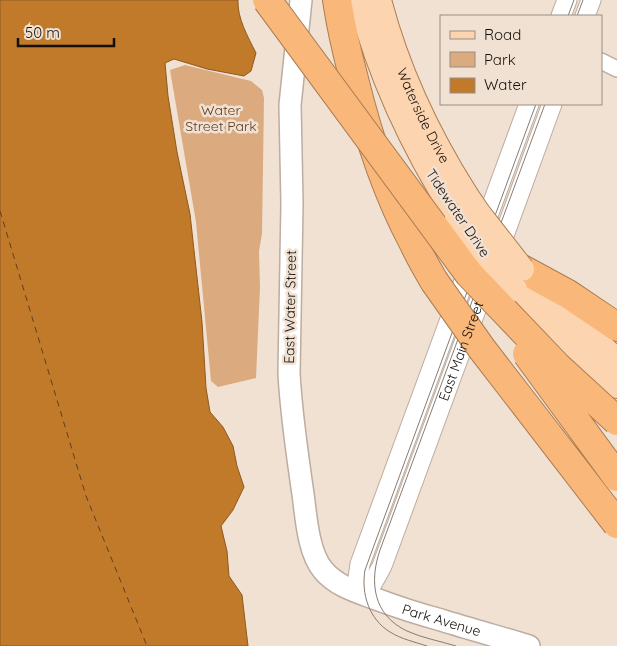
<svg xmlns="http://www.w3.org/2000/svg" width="617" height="646" viewBox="0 0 617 646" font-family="Quicksand,sans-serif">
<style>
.green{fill:#dbaa7e}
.water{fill:#c1792a;stroke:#8d5a21}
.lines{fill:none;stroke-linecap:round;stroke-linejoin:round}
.ferry{stroke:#5f3f21;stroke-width:1;stroke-dasharray:6 5;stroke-linecap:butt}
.minor-casing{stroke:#bcada0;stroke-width:18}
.tertiary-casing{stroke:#bcada0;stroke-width:21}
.secondary-casing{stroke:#bcada0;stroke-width:24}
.primary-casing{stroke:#aa7d53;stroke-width:26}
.motorway-casing{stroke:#aa7d53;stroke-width:30}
.minor{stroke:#fff;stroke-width:15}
.tertiary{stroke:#fff;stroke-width:19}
.secondary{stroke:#fff;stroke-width:21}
.primary{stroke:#fcd4af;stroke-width:24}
.motorway{stroke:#fab77a;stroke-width:28}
.tram{stroke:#867b72;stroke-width:1}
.primary-bridge-casing{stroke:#aa7d53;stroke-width:26;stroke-linecap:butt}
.motorway-bridge-casing{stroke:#aa7d53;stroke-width:30;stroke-linecap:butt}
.primary-bridge{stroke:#fcd4af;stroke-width:24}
.motorway-bridge{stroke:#fab77a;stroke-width:28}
.labels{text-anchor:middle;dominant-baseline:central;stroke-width:5;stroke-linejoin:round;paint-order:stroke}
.park-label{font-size:14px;fill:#5d3d1f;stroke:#f1e1d3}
.street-label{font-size:14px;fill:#15100b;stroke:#f1e1d3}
</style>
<rect width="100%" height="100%" fill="#f1e1d3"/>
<!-- green -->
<path class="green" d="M185 65 251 81 262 90 264 98 262 234 259 251 260 287 256 378 218 387 211 381 196 222 170 70Z"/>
<!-- water -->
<path class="water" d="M0 0H238C237 18 248 37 256 53L251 71 244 76 207 69 174 59 165 63 168 96 177 152 190 214 202 322 206 388 210 412 223 427 233 446 237 466 244 487 233 510 221 526 227 551 229 576 242 595 248 646H0Z"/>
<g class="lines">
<!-- ferry -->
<path class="ferry" d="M0 211 86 496 147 646"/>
<!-- minor casing -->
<g class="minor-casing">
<path id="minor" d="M601 61 617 69"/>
</g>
<!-- tertiary casing -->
<g class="tertiary-casing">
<g id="tertiary">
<path d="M561 16 567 0"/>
<path d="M585 16 591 0"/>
<path d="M482 232 529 104"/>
<path d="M498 252 552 104"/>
<path d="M356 592 360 564 471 262"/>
<path id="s1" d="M366 595 382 566 487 280"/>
</g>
</g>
<!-- secondary casing -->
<g class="secondary-casing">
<g id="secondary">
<path id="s2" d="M301 0 290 105 292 204 289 373C291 413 297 453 303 494 306 516 308 552 323 570 336 586 357 592 376 599 397 607 419 614 441 620 470 629 499 637 529 646"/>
</g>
</g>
<!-- primary casing -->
<g class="primary-casing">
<g id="primary">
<path d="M360 0C380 78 414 149 457 217"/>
<path id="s3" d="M379 0C397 69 428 135 466 195"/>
<path d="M532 279 572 319 617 361"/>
<path d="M515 289 533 308 617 386"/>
</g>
</g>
<!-- motorway casing -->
<g class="motorway-casing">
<path id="motorway" d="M337 0C341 27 347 53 354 79 368 136 386 192 414 244 420 257 427 269 434 281
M522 269 568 294 617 327"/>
</g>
<!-- minor -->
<use href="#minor" class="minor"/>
<!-- tertiary -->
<use href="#tertiary" class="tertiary"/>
<!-- secondary -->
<use href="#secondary" class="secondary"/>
<!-- primary -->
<use href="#primary" class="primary"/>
<!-- motorway -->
<use href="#motorway" class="motorway"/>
<!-- tram -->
<path class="tram" d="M568 16 574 0
M577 16 583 0
M427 646C415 642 401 639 390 632 369 619 361 594 365 570L536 104
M456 646C440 641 422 638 407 631 373 615 369 582 380 550L545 104"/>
<!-- primary-bridge casing -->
<g class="primary-bridge-casing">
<path id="primary-bridge" d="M466 195 479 214 522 269
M457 217 484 252 515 289"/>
</g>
<!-- motorway-bridge casing -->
<g class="motorway-bridge-casing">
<path id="motorway-bridge" d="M267 0 469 274 557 366 617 421
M434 281 482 349 617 524
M527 354 617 477"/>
</g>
<!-- primary-bridge -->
<use href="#primary-bridge" class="primary-bridge"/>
<!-- motorway-bridge -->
<use href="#motorway-bridge" class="motorway-bridge"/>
</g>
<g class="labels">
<!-- park labels -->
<g class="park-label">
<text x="221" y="110">Water<tspan x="221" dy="16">Street Park</tspan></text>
</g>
<!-- street labels -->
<g class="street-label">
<text stroke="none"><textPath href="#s3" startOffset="124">Waterside Drive</textPath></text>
<text transform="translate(458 213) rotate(56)">Tidewater Drive</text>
<text transform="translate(290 307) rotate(-89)">East Water Street</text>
<text stroke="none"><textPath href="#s1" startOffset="262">East Main Street</textPath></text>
<text stroke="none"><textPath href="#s2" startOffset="705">Park Avenue</textPath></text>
</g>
</g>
<!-- legend -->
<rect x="440" y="15" width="162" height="90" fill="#f1e1d3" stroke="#998d83"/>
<rect x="450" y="31" width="25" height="8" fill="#fcd4af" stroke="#998d83"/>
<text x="484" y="40" font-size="15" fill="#15100b">Road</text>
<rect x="450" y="52" width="25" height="15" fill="#dbaa7e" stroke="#998d83"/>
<text x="484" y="65" font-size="15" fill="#15100b">Park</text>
<rect x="450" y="78" width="25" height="15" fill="#c1792a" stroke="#998d83"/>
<text x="484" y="90" font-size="15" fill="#15100b">Water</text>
<!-- scale -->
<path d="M18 38v8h96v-8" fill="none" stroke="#15100b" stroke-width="2.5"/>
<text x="25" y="38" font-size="15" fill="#15100b" stroke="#f1e1d3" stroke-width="4" paint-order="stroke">50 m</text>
</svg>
